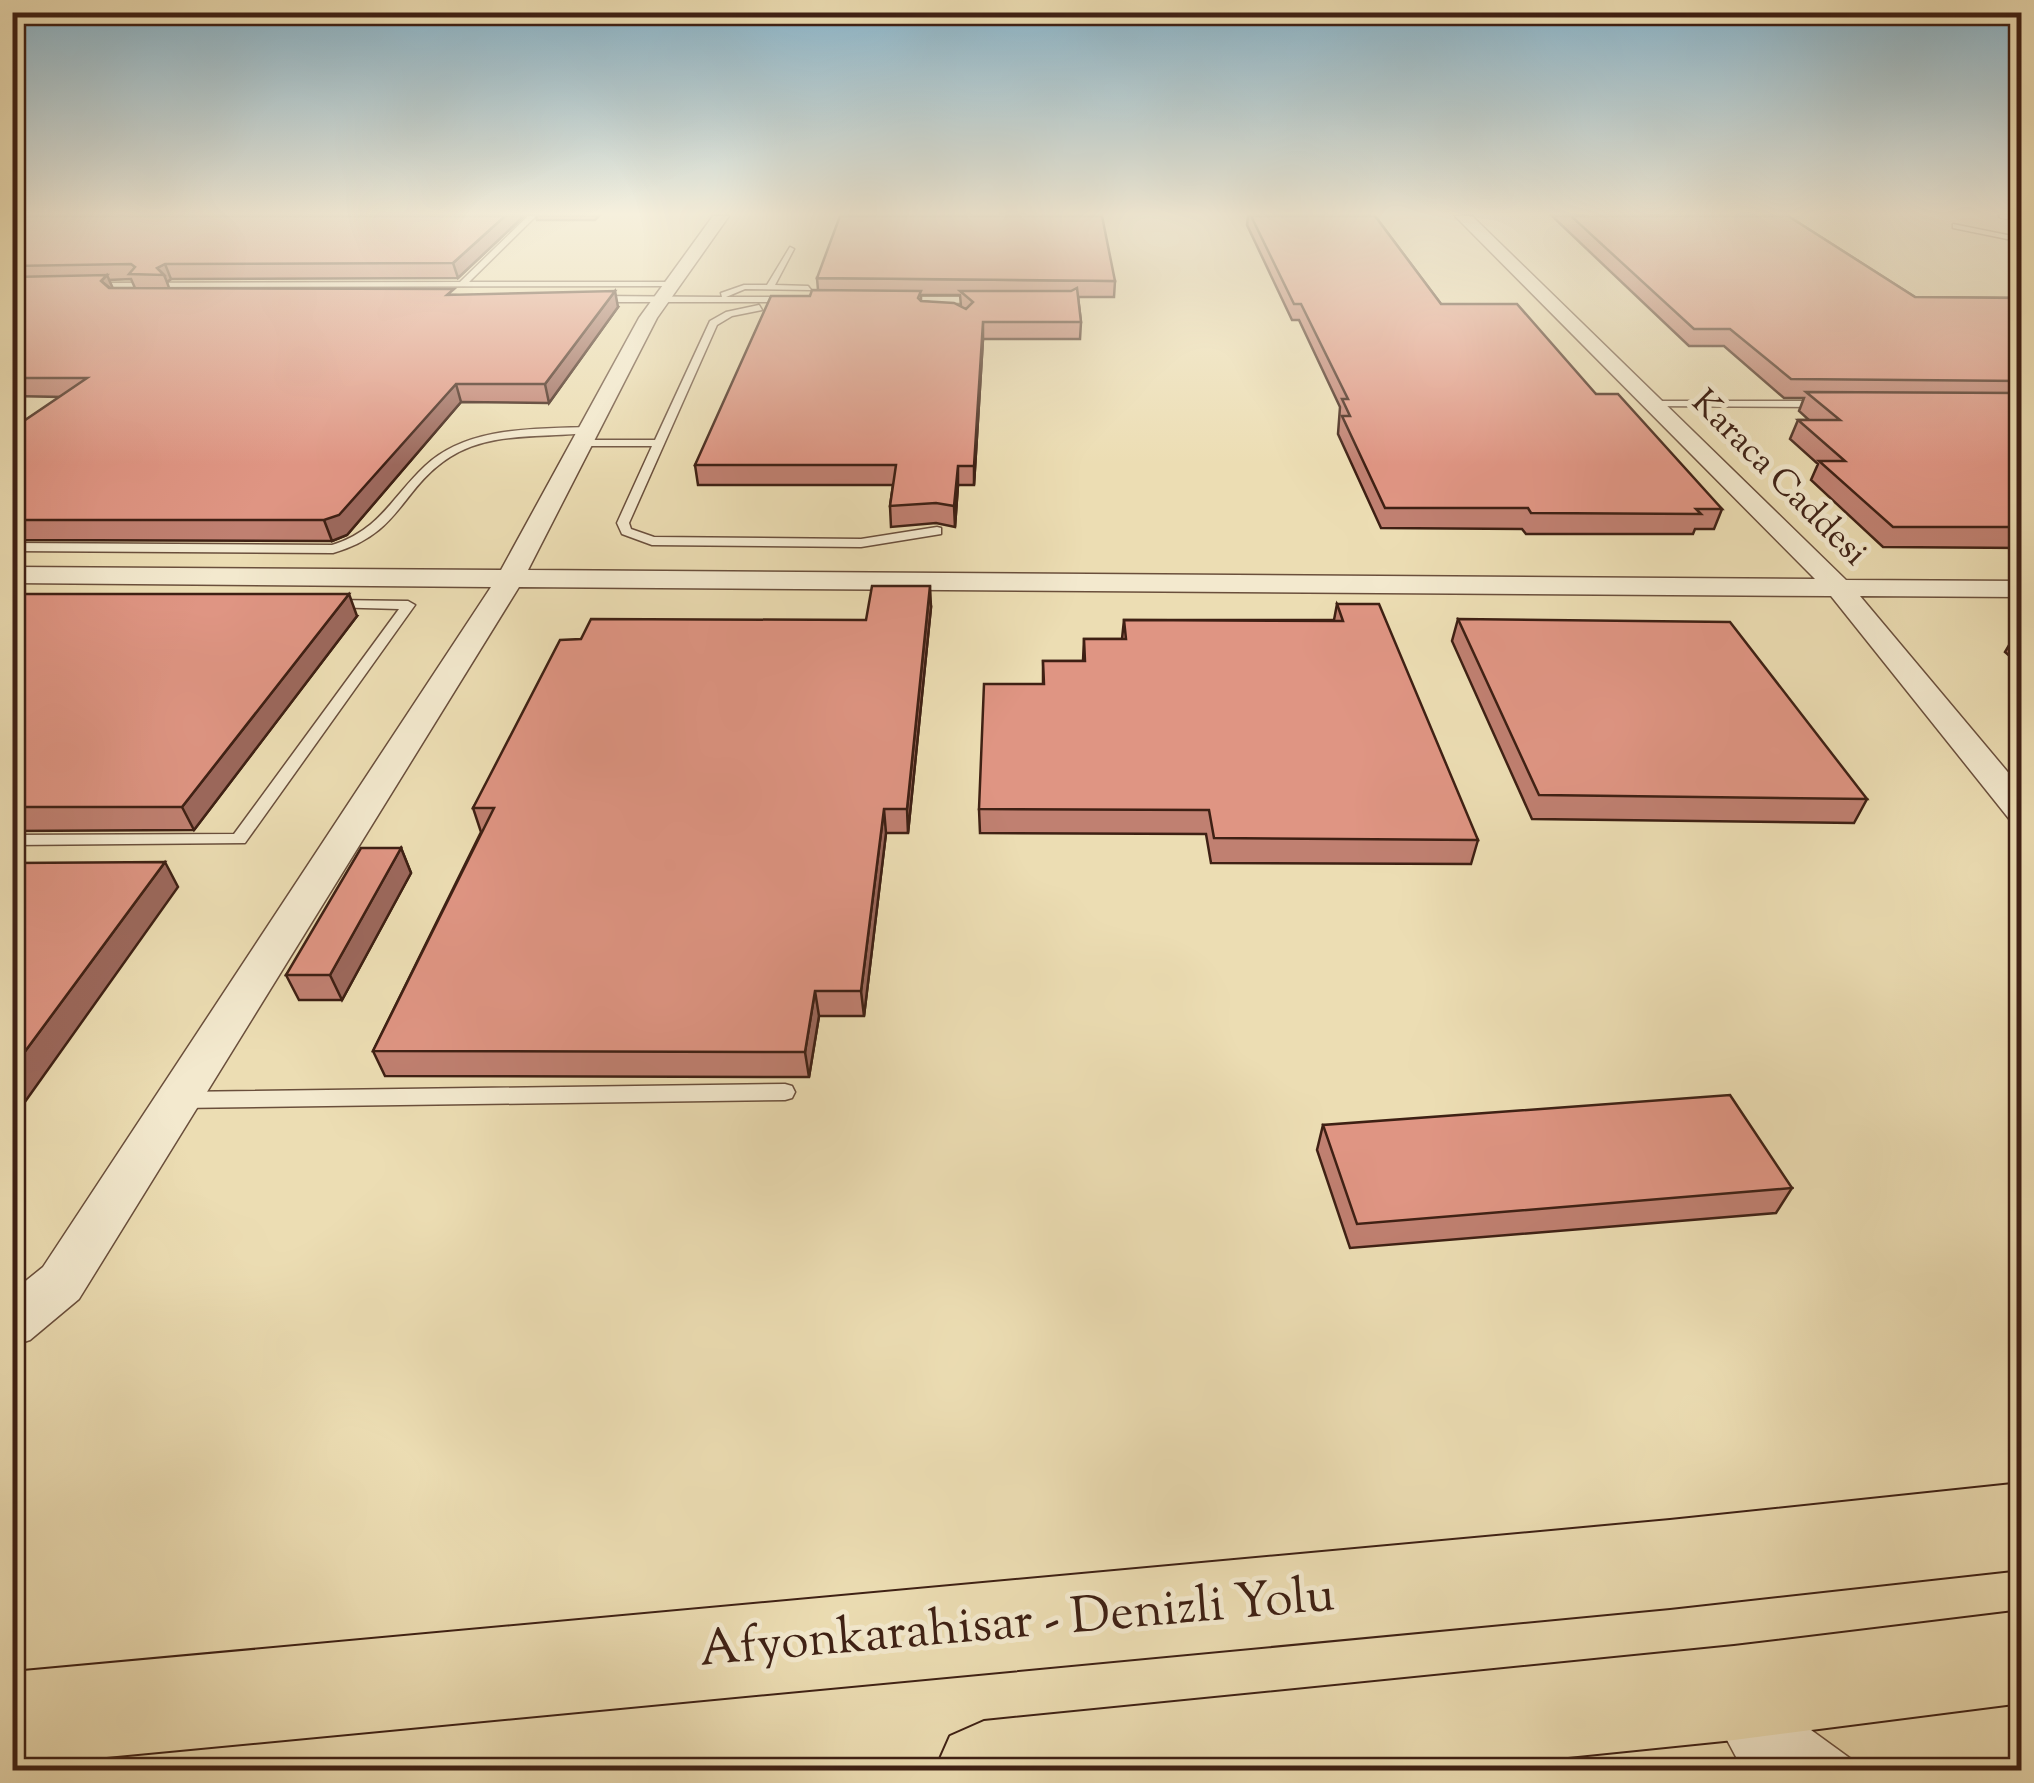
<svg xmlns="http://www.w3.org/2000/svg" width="2034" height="1783" viewBox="0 0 2034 1783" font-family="'Sorts Mill Goudy',serif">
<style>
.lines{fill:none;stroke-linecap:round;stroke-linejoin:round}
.service-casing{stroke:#6a4f3c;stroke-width:3}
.minor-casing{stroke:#6a4f3c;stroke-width:3}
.trunk-casing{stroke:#3e2014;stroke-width:4}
.service{fill:#f3e9ce;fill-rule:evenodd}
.minor{fill:#f3e9ce;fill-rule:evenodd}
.trunk{fill:#ecddb3;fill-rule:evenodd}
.rail-casing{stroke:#3e2014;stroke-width:5}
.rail{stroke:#f3e9ce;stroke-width:4;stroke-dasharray:10;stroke-linecap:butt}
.wall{fill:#c08071;stroke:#3e2014;stroke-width:2.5;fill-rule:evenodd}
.shaded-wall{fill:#9c685c;stroke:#3e2014;stroke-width:2.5}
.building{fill:#df9583;stroke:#3e2014;stroke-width:2.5}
.labels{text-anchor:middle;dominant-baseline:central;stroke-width:10;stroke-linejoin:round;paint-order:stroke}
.far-street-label{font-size:35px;fill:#3e2014;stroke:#f3e9ce}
.near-street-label{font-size:50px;fill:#3e2014;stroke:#f3e9ce}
</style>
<rect width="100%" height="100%" fill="#ecddb3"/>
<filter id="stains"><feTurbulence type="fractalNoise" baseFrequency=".002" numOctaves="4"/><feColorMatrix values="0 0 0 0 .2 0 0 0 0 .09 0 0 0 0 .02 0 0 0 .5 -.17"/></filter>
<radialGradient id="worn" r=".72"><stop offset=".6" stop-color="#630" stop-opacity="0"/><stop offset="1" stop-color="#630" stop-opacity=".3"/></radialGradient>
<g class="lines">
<!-- service casing -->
<g class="service-casing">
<path id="service" d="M528 216H536L469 282H671L675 284 671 286 91 287 87 285 91 283 460 282Z
M1953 224 2022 238V242L1953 228Z
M790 247 794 249 775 285 808 286 811 290 745 289 726 297H791L794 302H597L593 299 597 296 722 297 721 293 744 285H767Z
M902 297H981L985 300 981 303 899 302Z
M759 305 762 310 732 316 717 325 629 523 631 529 654 537 861 539 937 527 941 528V534L861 547 652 545 622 534 617 523 652 446H582L577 443 582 440H655L710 321 726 312Z
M1653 401H1823L1828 404 1823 407 1649 406 1648 404Z
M589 427 594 430 593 432C546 439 492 430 450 457 400 489 402 533 333 553L12 551V543L332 545C380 530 391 498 425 466 467 426 535 429 589 427Z
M333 600 408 601 415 605 245 843 12 845V835L234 834 399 609 328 607V601Z
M785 1084 792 1086 795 1092 792 1098 785 1100 178 1108 171 1106 168 1100 171 1094 178 1092Z
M1778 1710 1789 1714 1851 1759 1855 1770H1815L1767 1736 1763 1725 1767 1714Z"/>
</g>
<!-- minor casing -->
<g class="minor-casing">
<path id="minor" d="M713 216H729L657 318 528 570 1815 579 1455 216H1472L1846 580 2022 581V597L1860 596 2022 789V823L2010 820 1831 596 519 587 79 1299 30 1340 12 1346V1292L43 1267 491 587 12 583V567L501 570 639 318Z
M1735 1663 1758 1672 1802 1747 1812 1770H1743L1703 1695 1712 1672Z"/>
</g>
<!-- trunk casing -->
<g class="trunk-casing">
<path id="trunk" d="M2022 1483V1569L1670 1608 12 1766V1672L1670 1520Z
M2022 1611V1703L1734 1740 1442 1770H935L950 1736 984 1721 1734 1646Z"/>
</g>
<!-- service -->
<use href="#service" class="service"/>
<!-- minor -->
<use href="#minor" class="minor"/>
<!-- trunk -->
<use href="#trunk" class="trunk"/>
<!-- rail casing -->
<g class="rail-casing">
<path id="rail" d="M2000 216 2022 220"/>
</g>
<!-- rail -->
<use href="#rail" class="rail"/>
</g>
<!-- wall -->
<path class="wall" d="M12 216H524L458 278 171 279 167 282 169 288 456 295 618 307 549 403 461 402 347 535 332 541 12 540V429L61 397 12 396ZM131 279 135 288H112L109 280Z
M536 216H599L595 220H537Z
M1248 216H1375L1441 304 1596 394 1722 509 1714 529H1695L1693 534H1526L1522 529 1381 528 1338 434 1340 407 1299 320H1292L1247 225Z
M1552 216H1788L1915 297 2022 298V548L1883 547 1811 480 1818 464 1790 439 1798 420H1809L1799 411 1804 398H1784L1724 346H1689Z
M2022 263V282L2013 279 2020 264Z
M817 278 1115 281 1114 297H1078L1081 322 1080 339H983L974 485H958L955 527 936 523 891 527 890 506 893 485H698L695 465 810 296 818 290ZM921 295H960L961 306 921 301Z
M12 594 357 616 194 830 12 831Z
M1337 604 1478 840 1471 864 1211 863 1206 834 980 833 979 809 1043 684V661H1083L1084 639H1122L1124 620H1334Z
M931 607 908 833H886L864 1016H819L809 1077 385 1076 373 1051 481 832 473 808 581 639 866 620Z
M1458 619 1867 799 1854 823 1532 819 1452 641Z
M2018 630H2022V667L2005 652Z
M401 848 411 873 342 1000H299L286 975Z
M1323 1125 1792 1188 1776 1213 1350 1248 1317 1150Z"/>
<!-- shaded-wall -->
<path class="shaded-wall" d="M505 216H524L458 278 453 263Z
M165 264 171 279 167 282 164 275 157 268Z
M107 275 114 291 101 281Z
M615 291 618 307 549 403 545 384Z
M983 322V339L974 485V466Z
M456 384 461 402 347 535 332 541 324 520Z
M958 466V485L955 527 954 506Z
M930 586 931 607 908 833 907 809Z
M349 594 357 616 194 830 182 807Z
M884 809 886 833 864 1016 861 991Z
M401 848 411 873 342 1000 330 975Z
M165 862 178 887 12 1120V1069Z
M815 991 819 1016 809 1077 805 1052Z"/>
<!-- building -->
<path class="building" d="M12 216H505L453 263 165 264 157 268 164 275 129 274 135 267 131 264 12 266Z
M840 216H1102L1115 281 817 278Z
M1251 216H1375L1441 304H1517L1596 394H1618L1722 509H1696L1701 514 1531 513 1528 508H1385L1342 416H1350L1342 399H1348L1301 304H1294Z
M1571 216H1788L1915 297 2022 298V381L1791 379 1730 329H1694Z
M107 275 101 281 109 288 454 289 447 295 615 291 545 384H456L339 515 324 520H12V429L87 378H12V277Z
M1077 288 1081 322H983L974 466H958L954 506 936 503 890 506 896 465H695L771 296H810L812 290 921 291 918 298 921 301 954 303 966 309 973 302 960 291H1071Z
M1806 392 2022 393V527H1893L1819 461H1845L1798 420H1840Z
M872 586H930L907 809H884L861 991H815L805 1052 373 1051 494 808H473L560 640 581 639 591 619 866 620Z
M12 594H349L182 807H12Z
M1337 604H1379L1478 840 1214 838 1209 810 979 809 984 684H1044L1043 661H1085L1084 639H1126L1124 620 1343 621Z
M1458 619 1730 622 1867 799 1539 795Z
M361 848H401L330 975H286Z
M165 862 12 1069V863Z
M1730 1095 1792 1188 1357 1224 1323 1125Z"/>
<!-- sky -->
<linearGradient id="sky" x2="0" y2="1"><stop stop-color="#88b7d0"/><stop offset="0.46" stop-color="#f6f0dd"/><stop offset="1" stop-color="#f6f0dd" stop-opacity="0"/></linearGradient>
<rect width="2034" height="465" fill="url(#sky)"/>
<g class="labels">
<!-- far-street labels -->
<g class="far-street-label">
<text transform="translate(1778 479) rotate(45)">Karaca Caddesi</text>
</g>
<!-- near-street labels -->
<g class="near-street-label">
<text transform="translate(1017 1625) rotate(-5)">Afyonkarahisar - Denizli Yolu</text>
</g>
</g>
<!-- margin -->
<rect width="2034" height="1783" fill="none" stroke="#ecddb3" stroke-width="50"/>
<rect x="15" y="15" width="2004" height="1753" fill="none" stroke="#3e2014" stroke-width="5"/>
<rect x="25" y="25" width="1984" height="1733" fill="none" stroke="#3e2014" stroke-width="2.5"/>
<rect width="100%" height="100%" filter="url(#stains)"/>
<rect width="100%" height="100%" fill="url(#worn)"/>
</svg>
